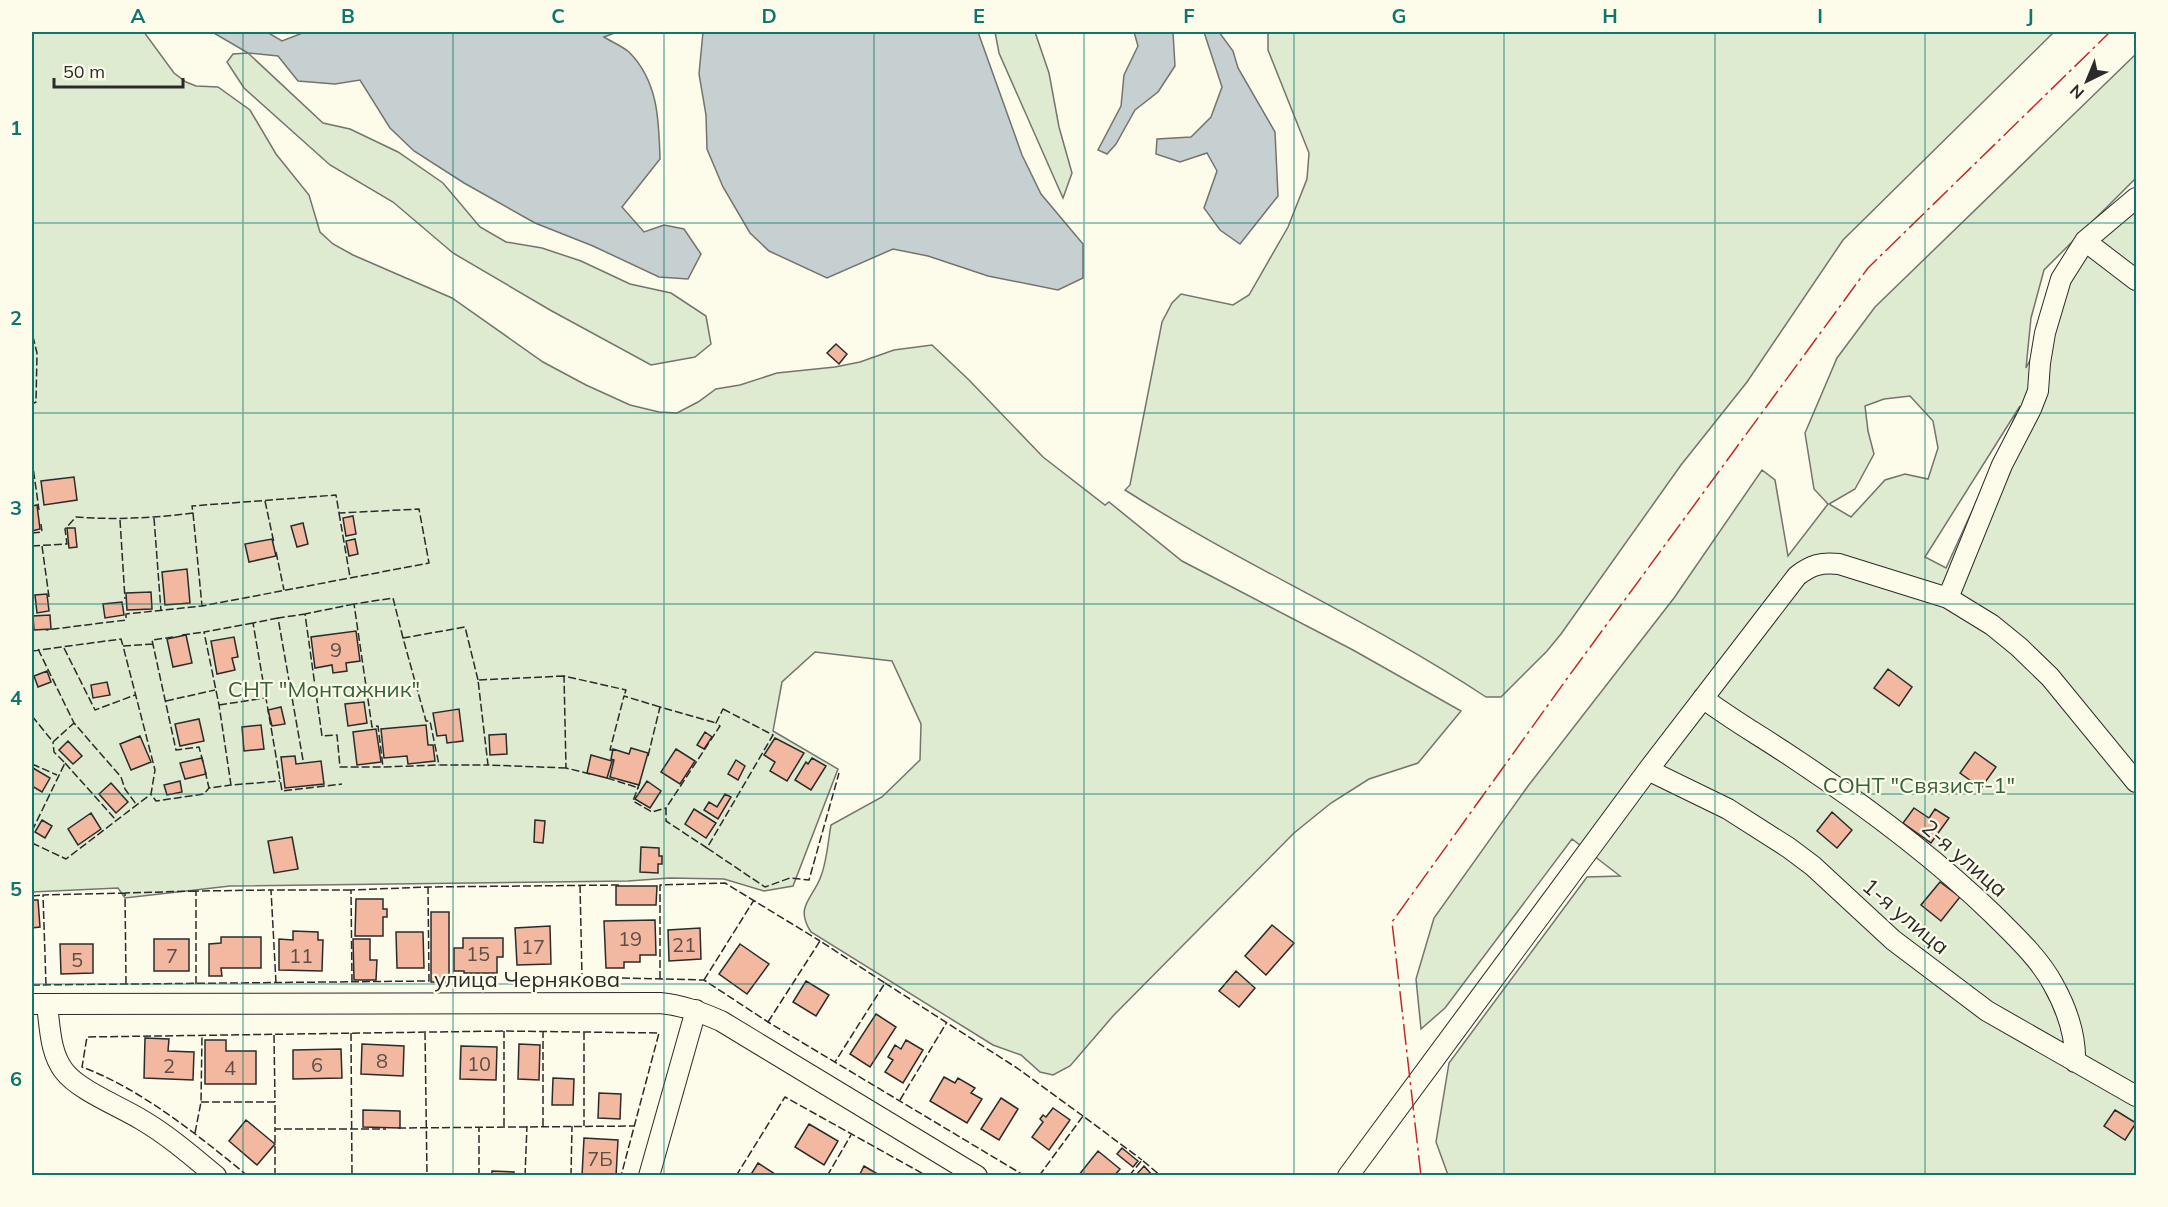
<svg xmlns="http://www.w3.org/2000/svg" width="2168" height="1207" viewBox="0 0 2168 1207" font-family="Mulish,sans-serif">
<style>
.green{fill:#deebd1;stroke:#74746e;stroke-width:1.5;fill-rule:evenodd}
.water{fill:#c7d0d0;stroke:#74746e;stroke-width:1.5}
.building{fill:#f2b8a0;stroke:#2b2b2b;stroke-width:1.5}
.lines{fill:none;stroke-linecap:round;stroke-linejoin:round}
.minor-casing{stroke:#2b2b2b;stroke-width:22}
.minor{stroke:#fdfbea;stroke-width:20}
.fence{stroke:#2b2b2b;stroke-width:1.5;stroke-dasharray:8 3;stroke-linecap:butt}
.power{stroke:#c62828;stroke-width:1.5;stroke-dasharray:21 4.5 3 4.5;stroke-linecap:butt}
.grid{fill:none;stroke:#0f766e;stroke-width:1.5;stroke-opacity:0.55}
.labels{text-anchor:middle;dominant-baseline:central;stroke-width:4.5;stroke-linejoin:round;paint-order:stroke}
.number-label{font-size:20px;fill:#5d4e48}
.park-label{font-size:22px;fill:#34623c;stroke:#fdfbea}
.street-label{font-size:22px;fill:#2b2b2b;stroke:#fdfbea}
.neatline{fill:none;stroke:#0f766e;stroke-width:2}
.grid-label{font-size:20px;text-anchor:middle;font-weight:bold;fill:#0f766e}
</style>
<rect width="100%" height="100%" fill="#fdfbea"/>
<!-- green -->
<path class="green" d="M32 32H144L174 73 186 82 196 86 218 87 250 110 276 154 309 195 320 232 333 244 353 255 452 298 543 362 586 385 630 405 659 412 677 413 698 402 716 389 740 385 777 373 835 367 860 362 894 350 932 345 969 380 1043 457 1105 505 1109 502 1182 561 1353 650 1461 711 1418 763 1369 779 1331 803 1294 833 1113 1016 1070 1066 1053 1075 1040 1072 1021 1055 993 1045 811 932C794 906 813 899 821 876 827 861 828 841 831 825L882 797 920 760 921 724 892 661 815 652 782 682 773 731 838 769 793 886 764 891 724 879 670 878 628 881 230 886 125 898 118 888 32 892Z
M995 32H1035L1049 73 1059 127 1072 173 1063 198 999 53Z
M1268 32H2054L1843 240 1747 382 1681 465 1561 634 1547 651 1501 697H1486C1370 620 1242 565 1125 490L1130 485 1162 322 1172 303 1181 294 1233 305 1249 295 1288 227 1307 179 1309 153 1268 50Z
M248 53 323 123 350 129 398 152 443 183 480 227 506 242 542 248 581 261 630 284 671 293 706 316 711 344 695 357 651 365 550 310 453 253 393 202 330 165 244 88 227 62 233 54Z
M2136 54V178L2044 270 2031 318 2026 368 2093 240 2136 195V1175H1448L1436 1142 1449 1063 1587 877 1620 876 1572 839 1445 1008 1421 1029 1416 979 1434 918 1528 786 1674 598 1762 470 1775 480 1788 556 1828 504 1814 489 1805 433 1837 358 1875 307ZM1910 396 1933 421 1938 448 1928 479 1905 474 1885 480 1851 517 1829 504 1855 489 1874 454 1868 431 1865 406 1884 399ZM2020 406 1946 568 1925 557Z"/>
<!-- water -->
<path class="water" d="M212 32H267L282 41 305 32H617L604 37C612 42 622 46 629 52 658 81 659 120 660 159L622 207 644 232 664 225 684 229 701 254 688 279 659 277 593 246 535 223 464 183 414 151 390 128 360 80 335 84 298 81 278 56 248 53Z
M703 32H978L1022 155 1041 194 1083 244V278L1058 290 988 276 928 256 893 249 827 278 769 251 750 233 723 187 707 149 706 115 699 74Z
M1134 32H1173L1175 66 1158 92 1135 110 1116 144 1107 154 1098 150 1121 106 1124 75 1138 46Z
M1204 32H1219L1233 51 1238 68 1275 132 1278 196 1240 244 1220 230 1204 208 1217 171 1207 153 1180 162 1156 154 1157 139 1191 137 1211 117 1222 87Z"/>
<!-- building -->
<path class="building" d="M836 344 847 354 839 364 827 353Z
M74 477 77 500 44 505 41 481Z
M37 505 40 529 32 531V506Z
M353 516 356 534 346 536 343 518Z
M303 523 308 544 297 547 291 526Z
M67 528H75L77 547 69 548Z
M272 539 276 556 249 562 245 544Z
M355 539 358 554 349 556 346 541Z
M187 569 190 603 165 605 162 572Z
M151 592 152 609 127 610 126 593Z
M47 594 49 611 37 613 35 595Z
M122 602 124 615 105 618 103 604Z
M50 615 51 629 34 630 33 616Z
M356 631 360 661 346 663 347 671 333 673 332 665 315 668 311 637Z
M186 635 192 663 173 667 167 639Z
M234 637 238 657 232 658 235 670 217 674 211 641Z
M1888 669 1912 687 1899 706 1874 688Z
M47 671 51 682 38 687 34 676Z
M107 682 110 695 93 698 91 685Z
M364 702 367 723 348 726 345 704Z
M281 707 285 724 272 726 268 710Z
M459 709 463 741 447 743 446 735 437 736 433 713Z
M199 719 204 741 180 746 175 724Z
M261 725 264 749 244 751 242 727Z
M426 725 428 745H433L435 761 408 764 407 756 384 758 381 729Z
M376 729 381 762 357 765 353 732Z
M705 732 712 737 704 749 697 745Z
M506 734 507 754 490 755 489 735Z
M140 736 151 762 131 770 120 744Z
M775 738 804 753 787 781 770 771 775 762 764 755Z
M68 741 82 756 73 764 59 750Z
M631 748 648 753 639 785 610 777 614 760 611 759 613 749 629 754Z
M676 749 695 761 680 784 661 772Z
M1975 752 1996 767 1981 788 1960 773Z
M591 755 612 761 607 778 587 773Z
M295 756 296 764 321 761 324 784 285 788 281 757Z
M202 758 206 774 185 779 180 763Z
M812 758 826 766 811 790 795 780 806 762 808 764Z
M736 760 745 766 738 780 728 774Z
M33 768 50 778 42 792 32 786Z
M180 781 182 792 167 795 164 785Z
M647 781 661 791 650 808 635 799Z
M111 783 128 802 116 813 99 794Z
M725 794 731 797 718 819 704 810 709 802 717 807Z
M1914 808 1929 818 1935 809 1949 818 1931 843 1903 823Z
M694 809 716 823 706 838 685 824Z
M1832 812 1852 830 1837 848 1817 831Z
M91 813 101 829 78 845 68 829Z
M42 820 52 826 45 838 35 832Z
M535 820 545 821 543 843 534 842Z
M292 837 298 869 274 873 268 841Z
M641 847 659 848V856H662V864H658V873L640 872Z
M1940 882 1960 897 1941 921 1921 905Z
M616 886H657L656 905H616Z
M356 899H383V909H387V917H383V936H355Z
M32 900H38L40 927 32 928Z
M431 912H449V982H431Z
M655 920 656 955H640V962H624V968H606L604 921Z
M1272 925 1294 943 1266 975 1245 956Z
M550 926 551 964 517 965 515 928Z
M700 928 701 959 669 961 668 930Z
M293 931 318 932V940H323L322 971 279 970V939L293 940Z
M396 932H423L424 968H397Z
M221 937H261V968H221L222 976H209V944L221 943Z
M463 938H503V957H497V973H464V971H454V948H463Z
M154 939H189V971H154Z
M353 939H370V960H377L376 980H354Z
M60 944H93V973L61 974Z
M740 944 769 964 747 994 719 974Z
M1236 971 1255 988 1239 1007 1219 991Z
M806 981 829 995 816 1016 793 1002Z
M876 1014 896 1027 870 1067 850 1054Z
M145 1038 169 1039 168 1051 194 1052 193 1080 144 1078Z
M205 1040H226V1051H256V1084H205Z
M906 1040 923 1050 903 1083 885 1072 893 1060 888 1057 895 1045 901 1049Z
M362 1044 404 1046 403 1076 361 1074Z
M519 1044 540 1045 539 1080 518 1079Z
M461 1046 497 1047 496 1080 460 1079Z
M341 1049 342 1078 293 1079V1050Z
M944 1077 955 1083 958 1078 975 1088 971 1093 982 1099 967 1123 930 1101Z
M553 1078 574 1079 573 1105H552Z
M599 1093 621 1094 620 1119 598 1118Z
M1001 1098 1018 1109 999 1140 981 1129Z
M1053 1108 1070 1120 1049 1150 1032 1137 1043 1122 1040 1119 1043 1115 1046 1117Z
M363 1110 400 1111V1128L363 1127Z
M2115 1110 2136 1123 2125 1140 2104 1126Z
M246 1120 275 1144 257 1165 229 1141Z
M809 1124 838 1141 824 1165 795 1147Z
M584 1138 618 1140 616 1176H582Z
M1122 1148 1138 1161 1133 1167 1117 1154Z
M1098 1151 1120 1169 1114 1176H1078Z
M758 1163 775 1174 774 1176H750Z
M864 1166 881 1176H859Z
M1144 1166 1153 1176 1136 1175Z
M492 1171 514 1172V1176H492Z"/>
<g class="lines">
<!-- minor casing -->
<g class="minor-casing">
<path id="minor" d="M2085 241 2136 280
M1948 598 2002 465 2031 409 2038 391 2040 363 2045 333 2061 279 2085 241 2136 198
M1703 698C1733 721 1766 739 1798 761 1867 807 1934 857 1994 915 2015 936 2039 958 2053 984 2067 1009 2076 1034 2075 1062
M1648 770 1728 809 1789 848 1813 866 1893 940 1987 1011 2136 1096
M32 1004 660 1003C682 1005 700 1012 721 1021L977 1176
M47 1005C50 1027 50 1053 64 1071 78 1090 121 1107 142 1120 169 1136 192 1156 216 1176
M649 1176 696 1010
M1348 1176 1648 770 1797 576C1811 565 1821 562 1839 564L1948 598 1992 625 2019 647 2050 677 2136 782"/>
</g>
<!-- minor -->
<use href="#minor" class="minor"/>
<!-- fence -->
<path class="fence" d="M32 337H33L37 353 36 402 32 404
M32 460 39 510
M265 501 274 543
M193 513 202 606
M339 513 350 577
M154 518 161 611
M120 520 125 599
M32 533 42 532 41 524
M32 546 67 544 65 529 76 517C116 520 153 518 193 513L192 506 336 495 339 513 419 509 429 563 202 606 126 614V620L46 630
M42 546 49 597
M276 552 284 590
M354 604 305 614 322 736 337 735 340 767H383
M278 618 253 623 282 791 342 784
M253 623 204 632 219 705 231 785 280 781
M182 635 204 632
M173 637 152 640 176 750 199 747 203 762
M403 638 393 598 354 604 372 727 378 726 383 767 439 765
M153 644 123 646 155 770 151 794 156 801 204 794 209 788
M64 648 95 710 135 695
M38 649 74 723 121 777 125 789 136 804
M32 651 121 639 123 646
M564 676 478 680 488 765 566 768
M478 680 465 627 403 638 426 721H430L439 765H488
M166 701 215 690
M219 705 265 698
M723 709 773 735 707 848 666 821V808L720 726 716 723Z
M32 716 53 742 74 723
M613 750H610L624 696 660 707
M648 756 660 707 716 723
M303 760 278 618 305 614
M65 763 116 820
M32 764 57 775
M205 771 209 788 231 785
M590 774 566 768 564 676 626 690 624 696
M607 778 639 788
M640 782 633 801 652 812 666 808
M32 831 65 763 54 752 53 742
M32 843 66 859 151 794
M707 848 765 887 790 878 809 880 839 773
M580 885 582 977 704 980 768 1022 1025 1176
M32 896 43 895
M660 979V885L725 883 820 941
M704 980 754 900
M352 982 351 890 428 887 621 885
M276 983 271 890H351
M885 983 1017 1068 1083 1116
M126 984 125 893 196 891
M196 984V891L271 890
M32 985 429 981 428 887
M46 985 43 895 125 893
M768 1022 820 941 885 983 835 1062
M425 1032 427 1176
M584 1032V1126
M351 1033 352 1176
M274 1035 275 1102
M900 1100 947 1022
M201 1102H275V1129H386
M504 1126V1031
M543 1126V1031
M398 1128 635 1126
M195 1133 201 1102 202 1035
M248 1176C200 1137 140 1088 82 1067L87 1037 504 1031 659 1033 621 1176
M275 1176V1129
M479 1176V1127
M525 1176 527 1126
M571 1176 572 1126
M736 1176 785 1097 927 1176
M827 1176 851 1135
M1039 1176 1083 1116 1142 1160
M1129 1176 1142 1160 1161 1176"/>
<!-- power -->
<path class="power" d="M1421 1176 1392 922 1566 680 1868 268 2110 32"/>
</g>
<!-- grid -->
<path class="grid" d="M243 32V1176M453 32V1176M664 32V1176M874 32V1176M1084 32V1176M1294 32V1176M1504 32V1176M1715 32V1176M1925 32V1176M32 223H2136M32 413H2136M32 604H2136M32 794H2136M32 984H2136"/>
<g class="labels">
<!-- number labels -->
<g class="number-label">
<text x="336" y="649">9</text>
<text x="630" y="938">19</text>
<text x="684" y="944">21</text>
<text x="533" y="946">17</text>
<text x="478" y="953">15</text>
<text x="172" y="955">7</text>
<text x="301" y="955">11</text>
<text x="77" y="959">5</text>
<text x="382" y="1060">8</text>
<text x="479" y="1063">10</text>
<text x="317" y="1064">6</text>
<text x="169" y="1065">2</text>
<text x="230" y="1067">4</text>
<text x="600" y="1158">7Б</text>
</g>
<!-- park labels -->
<g class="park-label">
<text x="324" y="689">СНТ "Монтажник"</text>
<text x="1919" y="785">СОНТ "Связист-1"</text>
</g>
<!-- street labels -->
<g class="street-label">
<text transform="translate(1965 858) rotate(41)">2-я улица</text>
<text transform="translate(1906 916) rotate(40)">1-я улица</text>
<text x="527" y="979">улица Чернякова</text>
</g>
</g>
<!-- border -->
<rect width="2168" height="1207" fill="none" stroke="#fdfbea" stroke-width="66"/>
<!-- north arrow -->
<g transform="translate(2087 81) rotate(223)" stroke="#fdfbea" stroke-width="4.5" paint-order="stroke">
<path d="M0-4.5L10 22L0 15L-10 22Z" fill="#2b2b2b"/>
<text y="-9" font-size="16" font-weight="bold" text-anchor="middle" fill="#2b2b2b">N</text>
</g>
<!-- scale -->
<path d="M54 78v9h129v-9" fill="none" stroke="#2b2b2b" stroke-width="3"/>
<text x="63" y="78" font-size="18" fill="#2b2b2b" stroke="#fdfbea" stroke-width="4.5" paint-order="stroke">50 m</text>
<rect x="33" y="33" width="2102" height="1141" class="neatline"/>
<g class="grid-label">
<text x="138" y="23">A</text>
<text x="348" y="23">B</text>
<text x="558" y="23">C</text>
<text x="769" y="23">D</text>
<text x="979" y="23">E</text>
<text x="1189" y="23">F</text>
<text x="1399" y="23">G</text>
<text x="1610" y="23">H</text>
<text x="1820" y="23">I</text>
<text x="2030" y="23">J</text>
<text x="16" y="135">1</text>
<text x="16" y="325">2</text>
<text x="16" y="515">3</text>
<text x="16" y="705">4</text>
<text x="16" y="896">5</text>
<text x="16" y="1086">6</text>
</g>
</svg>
